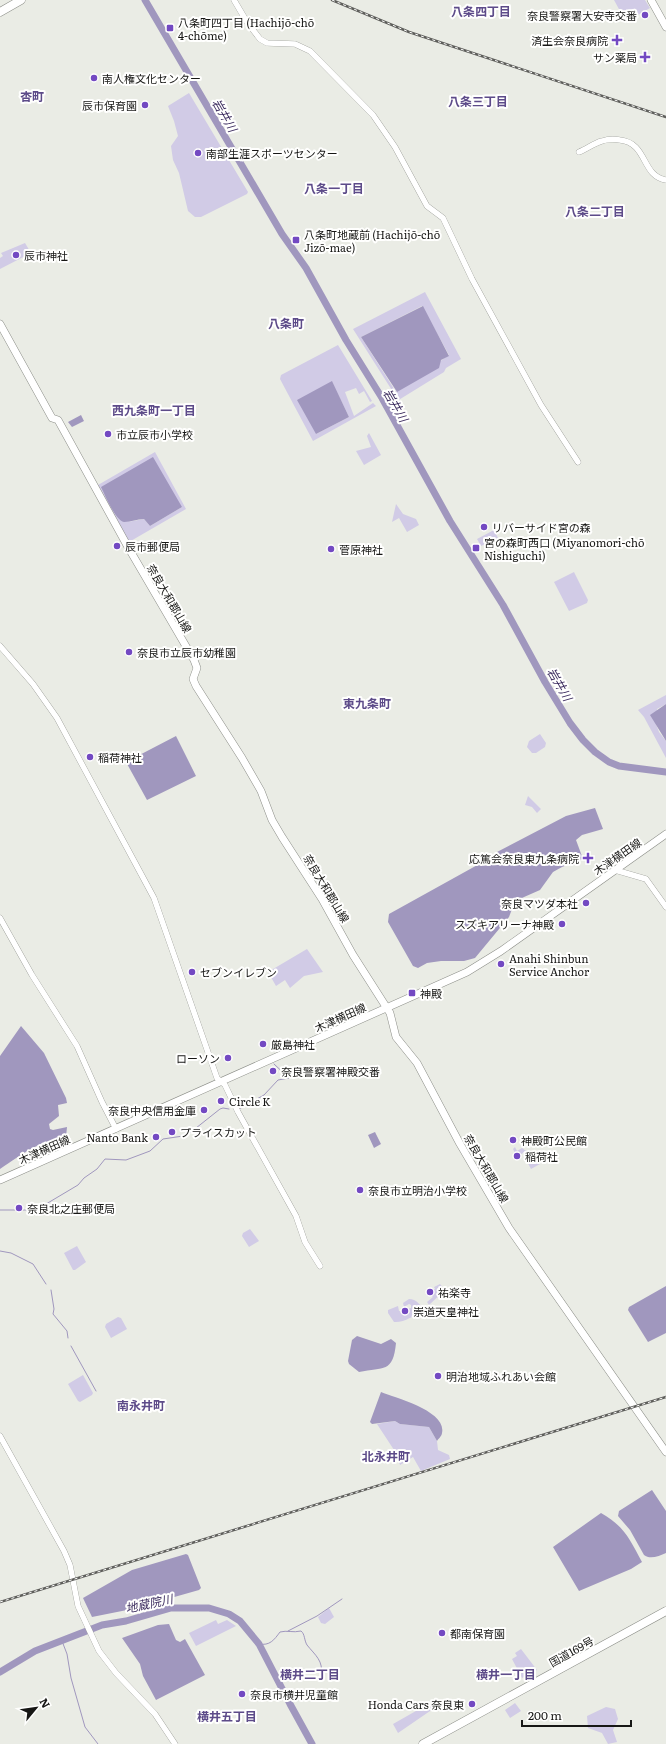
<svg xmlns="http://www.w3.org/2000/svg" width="666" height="1744" viewBox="0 0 666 1744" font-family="Literata,'Noto Sans JP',serif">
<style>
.green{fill:#d1cbe6;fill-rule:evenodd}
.water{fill:#a097be}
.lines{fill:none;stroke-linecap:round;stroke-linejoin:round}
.stream{stroke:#a097be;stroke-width:1}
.river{stroke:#a097be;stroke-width:7}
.minor-casing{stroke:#8c8e88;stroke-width:6}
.major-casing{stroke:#8c8e88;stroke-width:8}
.highway-casing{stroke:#8c8e88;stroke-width:9}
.minor{stroke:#fff;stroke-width:5.5}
.major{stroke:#fff;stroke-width:7}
.highway{stroke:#fff;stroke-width:8}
.rail-casing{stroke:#5e5e5b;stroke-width:2.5}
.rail{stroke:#fffffe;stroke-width:1;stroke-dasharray:3;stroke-linecap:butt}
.poi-dot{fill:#7349c2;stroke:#fffffe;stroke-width:1.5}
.labels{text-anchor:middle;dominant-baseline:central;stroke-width:4;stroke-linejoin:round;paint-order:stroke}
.poi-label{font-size:11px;fill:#171715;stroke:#fffffe;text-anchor:start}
.street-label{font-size:11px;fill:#171715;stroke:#fffffe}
.neighbourhood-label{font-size:12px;font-weight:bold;fill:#5d4b89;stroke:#fffffe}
.water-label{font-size:12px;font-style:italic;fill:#3b2b5e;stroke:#fffffe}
</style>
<rect width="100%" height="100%" fill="#eaece5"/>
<!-- green -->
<path class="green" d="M614 0H645L650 8 626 22Z
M189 93 248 192 247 194 201 217H195L188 211 179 173 173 160 171 146 178 136 174 121 168 106Z
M25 243 31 253 0 269V258L3 256 1 253Z
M425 292 461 359 446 368 444 372 397 401 395 395 353 329ZM422 306 449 355 396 392 361 337Z
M338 345 372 401 370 402 364 391 359 394 356 388 345 392 354 416 373 403 376 406 313 441 280 379 281 375ZM332 382 349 417 316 434Z
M369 433 381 455 364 465 356 451 371 447 367 436Z
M155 452 186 509 129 542 98 485ZM182 507 150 526 144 519 127 522Z
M396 504 403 514 416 519 419 525 407 532 399 518 392 522Z
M494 530 498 538 481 546 477 539Z
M574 572 588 600 587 603 569 611 554 582Z
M666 695V704L657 709 656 724 659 732 666 741V758L644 717 638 710Z
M540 734 546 743 545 747 536 753H532L527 747 529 741Z
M528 796 541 809 537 813 532 807 525 805Z
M307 949 323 972 304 976 290 988 285 980 276 986 268 972Z
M515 1147 517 1151 522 1148 526 1151 517 1157 513 1149Z
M531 1153H533L540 1164 531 1169 524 1156Z
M250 1229 259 1241 249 1247 242 1236 243 1233Z
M77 1246 86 1262 75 1270H73L64 1253Z
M440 1284 445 1290 429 1305 427 1302 433 1297 429 1293 435 1289 434 1287Z
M409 1299C416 1299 422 1305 423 1312 414 1315 404 1323 394 1322L388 1313V1310L398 1306 399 1311 406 1312 407 1309 411 1308V1305L409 1304 404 1307 403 1303Z
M118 1317 121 1318 127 1329 111 1338 105 1327 106 1324Z
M83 1375 93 1393 92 1395 80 1402 78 1401 68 1384Z
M395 1421 400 1424 429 1427 437 1441 438 1450 449 1455 450 1459 421 1471 413 1457 400 1465 396 1453 377 1424Z
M329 1608 334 1617 325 1624 321 1623 318 1617Z
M216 1620 218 1624 227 1620 236 1626 196 1646 189 1633Z
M521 1649 537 1670 522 1678 512 1659 517 1656 515 1653Z
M430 1703 433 1709 398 1733 393 1724Z
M515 1703 521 1711 510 1718 505 1710Z
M606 1707 615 1709 618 1719 613 1730 617 1742 608 1744 602 1733 588 1728 587 1716Z"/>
<!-- water -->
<path class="water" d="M423 306 449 356 441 360 439 368 397 392 361 337Z
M332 381 349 417 316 434 297 400Z
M81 415 84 421 72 427 68 422Z
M153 457 182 507 150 526 144 519C137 519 131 522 124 522 115 520 105 495 101 487Z
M666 704V741L650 715Z
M176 736 196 776 147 800 126 762Z
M595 808 603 829 582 835 576 840 583 859 562 867 553 872 540 890 515 901 509 917 475 958 464 961H441L427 963 418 968 413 966 388 922 389 914 490 858 497 852 566 816Z
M21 1026 44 1053 66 1098 67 1103 58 1105 59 1116 49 1124 50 1129 53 1130 67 1127 66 1137C37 1142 24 1153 0 1169V1056Z
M375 1132 381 1144 374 1148 368 1135Z
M666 1286V1333L648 1342 628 1310 629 1307Z
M357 1336 381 1344 391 1339 396 1343C393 1373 384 1367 359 1372L349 1364 348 1361 352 1340Z
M381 1392C396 1398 447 1411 442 1433 442 1436 438 1439 437 1441L429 1427 400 1424 395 1421 372 1424 370 1422Z
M652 1490 666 1511V1553C659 1556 650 1560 644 1555L630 1530 618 1516 619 1511Z
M601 1513C625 1527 629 1538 642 1562L631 1569 579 1591 553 1547Z
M186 1554 188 1555 201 1588 199 1590 132 1609 92 1617 83 1598 132 1570Z
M169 1624 176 1640 180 1642 185 1639 205 1675 156 1700 143 1676 140 1664 122 1638 158 1625Z"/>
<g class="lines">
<!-- stream -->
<path class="stream" d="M239 1109 264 1095 278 1080 289 1078 274 1064
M0 1210H29L41 1207 78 1185 84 1178 97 1169 105 1159 126 1160 150 1151 163 1139 183 1136 191 1132 220 1109 223 1108 229 1109
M0 1251 11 1253 33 1264 46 1284
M51 1290 54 1309 53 1314 67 1331 68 1338
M71 1346 96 1391
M288 1631 317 1616 342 1599
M62 1641 67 1654 71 1678 85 1727 98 1744
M259 1644C270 1646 274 1640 280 1632 287 1630 293 1633 301 1631 305 1634 304 1640 307 1645 315 1655 324 1661 321 1675"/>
<!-- river -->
<path class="river" d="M145 0 282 234 306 268 346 340 382 398 450 521 503 605 545 682 570 723 583 740 595 752 609 762 619 766 666 772
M0 1672 35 1651 102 1625 126 1621 171 1608H209L229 1614 240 1621 259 1644 290 1704 312 1744"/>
<!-- minor casing -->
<g class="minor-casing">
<path id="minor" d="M234 0 247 22 260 39 267 43 295 44 310 51 373 115 395 147 427 206 443 218 472 279 541 405 578 462
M579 152C587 149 594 143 602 141 608 139 614 139 620 140 648 143 641 176 666 180
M0 646 33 684 57 718 154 898 217 1078 225 1085 238 1112 296 1216 305 1242 320 1266
M615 870 646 879 666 907
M0 918 32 975 77 1046 102 1102 116 1129
M0 1436 64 1551 70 1565 78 1606 99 1651 116 1673 155 1714 175 1744"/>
</g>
<!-- major casing -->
<g class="major-casing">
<path id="major" d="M651 0 666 27
M0 324 52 418 58 420 128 547 194 660 197 668 193 679 196 686 242 758 261 791 272 820 282 837 322 899 353 955 390 1013 396 1037 417 1063 460 1144 509 1228 666 1452
M0 1180 467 972 501 951 666 834"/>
</g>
<!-- highway casing -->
<g class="highway-casing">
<path id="highway" d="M0 12 21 0
M423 1744 666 1611"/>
</g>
<!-- minor -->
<use href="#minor" class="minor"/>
<!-- major -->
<use href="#major" class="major"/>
<!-- highway -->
<use href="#highway" class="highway"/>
<!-- rail casing -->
<g class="rail-casing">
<path id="rail" d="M332 0 409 32 666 117
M0 1602 666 1397"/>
</g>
<!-- rail -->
<use href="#rail" class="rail"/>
</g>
<!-- markers -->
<g class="poi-dot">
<circle cx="645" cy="15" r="4"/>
<rect x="166" y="24" width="8" height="8" rx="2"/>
<path d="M615 34h4v4h4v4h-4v4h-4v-4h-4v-4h4z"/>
<path d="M643 51h4v4h4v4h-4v4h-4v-4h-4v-4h4z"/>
<circle cx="94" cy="78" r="4"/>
<circle cx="145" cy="105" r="4"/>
<circle cx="198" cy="153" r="4"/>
<rect x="292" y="236" width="8" height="8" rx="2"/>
<circle cx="16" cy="255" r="4"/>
<circle cx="108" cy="434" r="4"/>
<circle cx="484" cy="527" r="4"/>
<circle cx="117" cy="546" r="4"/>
<rect x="472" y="544" width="8" height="8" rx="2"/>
<circle cx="331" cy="549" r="4"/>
<circle cx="129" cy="652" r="4"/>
<circle cx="90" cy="757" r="4"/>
<path d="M586 852h4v4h4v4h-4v4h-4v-4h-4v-4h4z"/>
<circle cx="586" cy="903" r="4"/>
<circle cx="562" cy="924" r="4"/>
<circle cx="501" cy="964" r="4"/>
<circle cx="192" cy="972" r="4"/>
<rect x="408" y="989" width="8" height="8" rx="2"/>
<circle cx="263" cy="1044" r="4"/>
<circle cx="228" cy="1058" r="4"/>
<circle cx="273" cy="1071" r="4"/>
<circle cx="221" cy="1101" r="4"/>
<circle cx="204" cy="1110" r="4"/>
<circle cx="172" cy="1132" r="4"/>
<circle cx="156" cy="1137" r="4"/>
<circle cx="513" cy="1140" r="4"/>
<circle cx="517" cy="1156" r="4"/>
<circle cx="360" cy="1190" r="4"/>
<circle cx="19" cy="1208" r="4"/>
<circle cx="430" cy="1292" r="4"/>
<circle cx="405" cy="1311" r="4"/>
<circle cx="438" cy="1376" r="4"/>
<circle cx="442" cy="1633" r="4"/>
<circle cx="242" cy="1694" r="4"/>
<circle cx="472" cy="1704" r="4"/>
</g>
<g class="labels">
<!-- poi labels -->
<g class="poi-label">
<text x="637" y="15" text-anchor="end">奈良警察署大安寺交番</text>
<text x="178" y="22">八条町四丁目 (Hachijō-chō<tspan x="178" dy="13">4-chōme)</tspan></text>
<text x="608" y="40" text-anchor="end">済生会奈良病院</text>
<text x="637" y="57" text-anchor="end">サン薬局</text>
<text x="102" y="78">南人権文化センター</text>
<text x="137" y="105" text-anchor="end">辰市保育園</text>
<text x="206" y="153">南部生涯スポーツセンター</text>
<text x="304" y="234">八条町地蔵前 (Hachijō-chō<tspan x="304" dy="13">Jizō-mae)</tspan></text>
<text x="24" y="255">辰市神社</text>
<text x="116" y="434">市立辰市小学校</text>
<text x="492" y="527">リバーサイド宮の森</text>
<text x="484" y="542">宮の森町西口 (Miyanomori-chō<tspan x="484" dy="13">Nishiguchi)</tspan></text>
<text x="125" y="546">辰市郵便局</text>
<text x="339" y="549">菅原神社</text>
<text x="137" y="652">奈良市立辰市幼稚園</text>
<text x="98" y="757">稲荷神社</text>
<text x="579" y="858" text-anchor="end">応篤会奈良東九条病院</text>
<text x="578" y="903" text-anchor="end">奈良マツダ本社</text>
<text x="554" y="924" text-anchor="end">スズキアリーナ神殿</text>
<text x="509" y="958">Anahi Shinbun<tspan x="509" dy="13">Service Anchor</tspan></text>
<text x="200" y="972">セブンイレブン</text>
<text x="420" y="993">神殿</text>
<text x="271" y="1044">厳島神社</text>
<text x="220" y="1058" text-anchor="end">ローソン</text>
<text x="281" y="1071">奈良警察署神殿交番</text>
<text x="229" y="1101">Circle K</text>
<text x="196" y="1110" text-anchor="end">奈良中央信用金庫</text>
<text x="180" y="1132">プライスカット</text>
<text x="148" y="1137" text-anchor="end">Nanto Bank</text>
<text x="521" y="1140">神殿町公民館</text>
<text x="525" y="1156">稲荷社</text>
<text x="368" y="1190">奈良市立明治小学校</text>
<text x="27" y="1208">奈良北之庄郵便局</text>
<text x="438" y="1292">祐楽寺</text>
<text x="413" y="1311">崇道天皇神社</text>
<text x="446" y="1376">明治地域ふれあい会館</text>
<text x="450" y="1633">都南保育園</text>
<text x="250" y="1694">奈良市横井児童館</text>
<text x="464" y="1704" text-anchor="end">Honda Cars 奈良東</text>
</g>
<!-- street labels -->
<g class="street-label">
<text transform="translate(170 598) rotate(60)">奈良大和郡山線</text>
<text transform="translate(617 856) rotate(-35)">木津横田線</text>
<text transform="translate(327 888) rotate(59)">奈良大和郡山線</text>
<text transform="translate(340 1017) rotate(-24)">木津横田線</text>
<text transform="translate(44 1149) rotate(-24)">木津横田線</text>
<text transform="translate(487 1168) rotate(60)">奈良大和郡山線</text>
<text transform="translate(571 1651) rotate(-29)">国道169号</text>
</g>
<!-- neighbourhood labels -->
<g class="neighbourhood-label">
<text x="481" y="11">八条四丁目</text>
<text x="32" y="96">杏町</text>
<text x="478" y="101">八条三丁目</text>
<text x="334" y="188">八条一丁目</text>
<text x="595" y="211">八条二丁目</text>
<text x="286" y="323">八条町</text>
<text x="154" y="410">西九条町一丁目</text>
<text x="367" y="703">東九条町</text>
<text x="141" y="1405">南永井町</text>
<text x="386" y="1456">北永井町</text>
<text x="310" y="1674">横井二丁目</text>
<text x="506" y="1674">横井一丁目</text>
<text x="227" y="1716">横井五丁目</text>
</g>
<!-- water labels -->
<g class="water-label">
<text transform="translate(225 115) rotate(60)">岩井川</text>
<text transform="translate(396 405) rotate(60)">岩井川</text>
<text transform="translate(560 684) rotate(60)">岩井川</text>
<text transform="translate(149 1603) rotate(-12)">地蔵院川</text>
</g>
</g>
<!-- north arrow -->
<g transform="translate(36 1708) rotate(61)" stroke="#fffffe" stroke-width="3" paint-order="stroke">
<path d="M0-3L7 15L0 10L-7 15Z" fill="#171715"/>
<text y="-6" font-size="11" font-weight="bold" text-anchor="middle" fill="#171715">N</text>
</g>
<!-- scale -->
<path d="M522 1720v6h109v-6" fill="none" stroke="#171715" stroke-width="2"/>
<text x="528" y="1720" font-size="12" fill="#171715" stroke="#fffffe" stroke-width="3" paint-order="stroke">200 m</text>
</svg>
